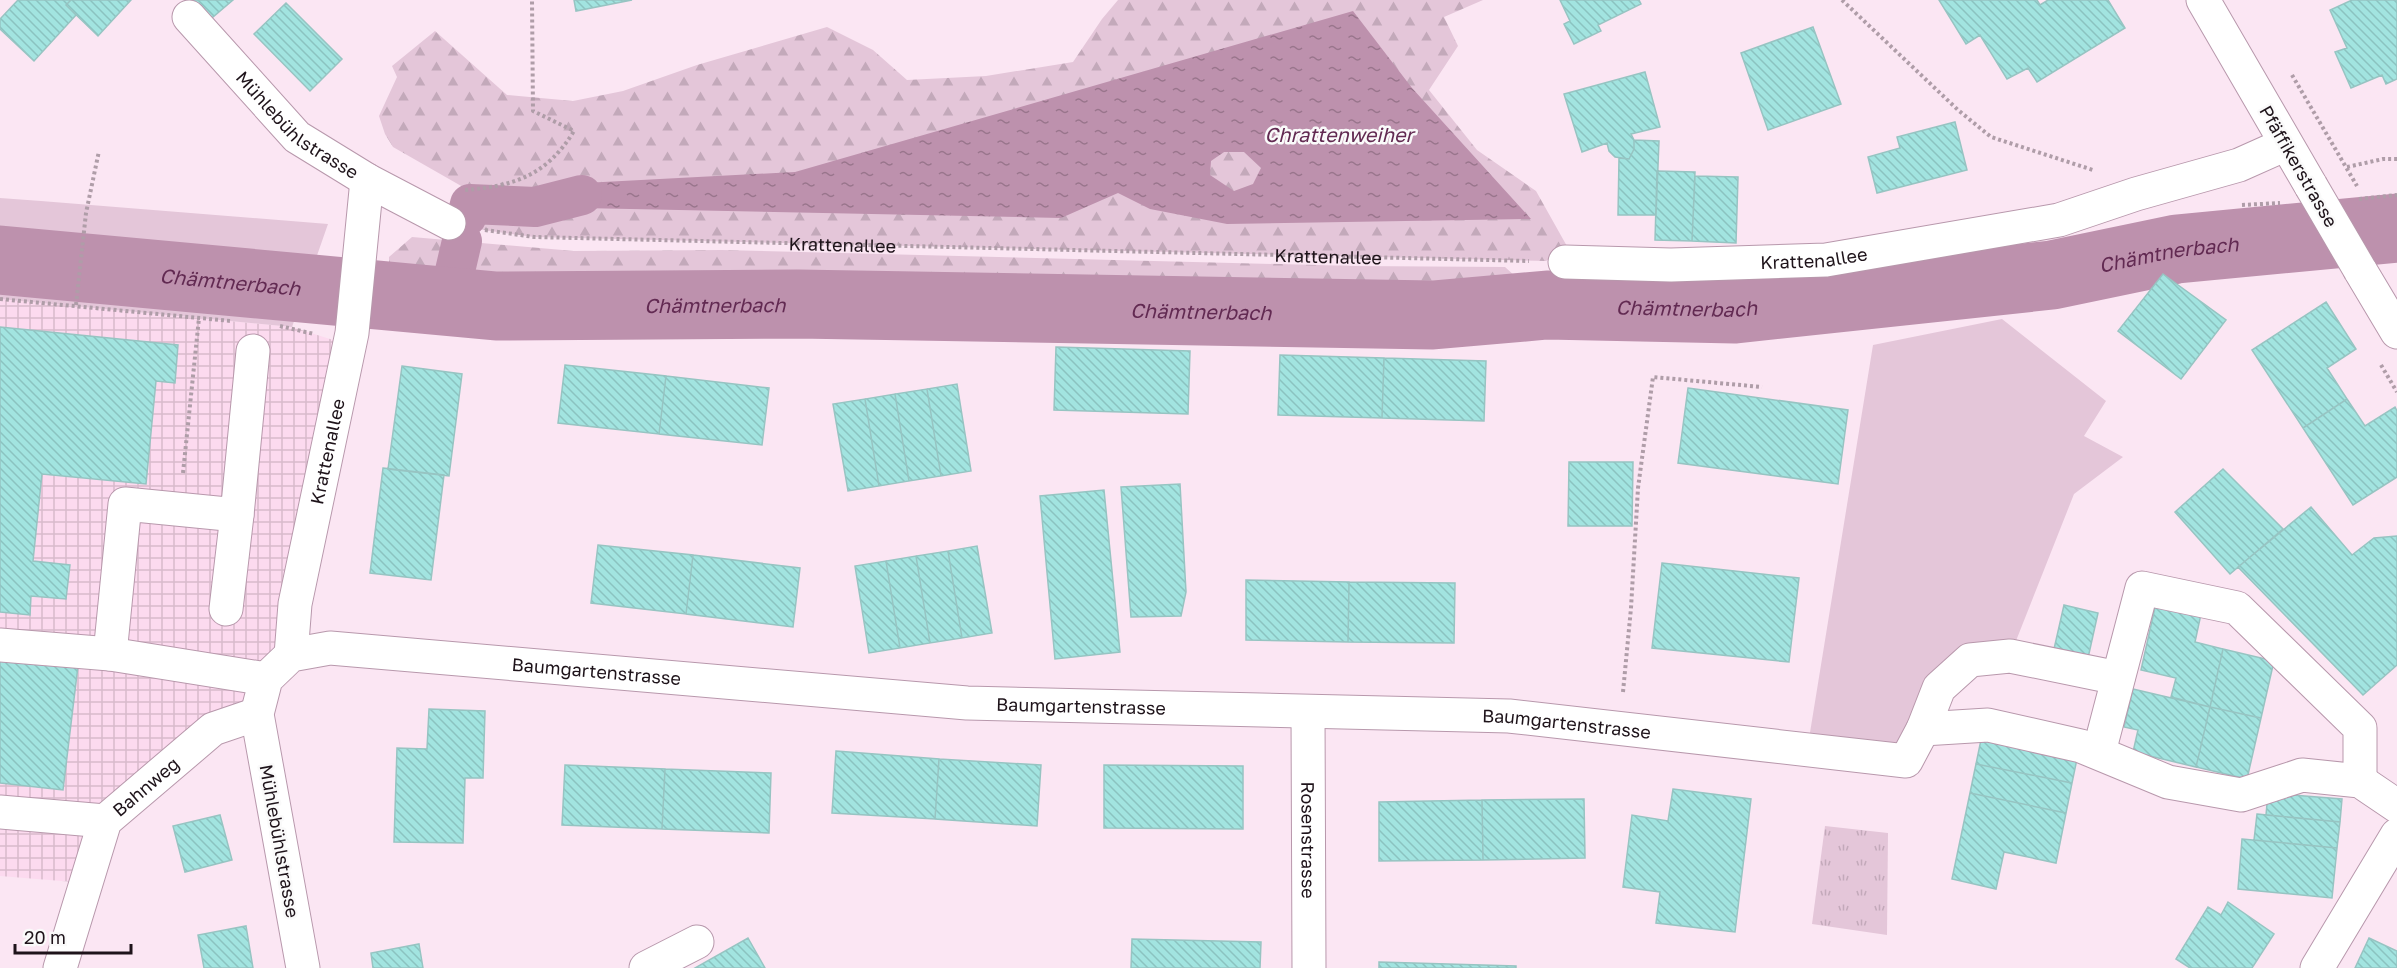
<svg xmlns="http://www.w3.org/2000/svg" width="2397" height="968" viewBox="0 0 2397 968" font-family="'Golos Text',sans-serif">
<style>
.industrial{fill:url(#industrial-grid)}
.green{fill:#e4c6d9}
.forest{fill:url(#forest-firs)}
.park{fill:url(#park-tufts)}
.water{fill:url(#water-ripples);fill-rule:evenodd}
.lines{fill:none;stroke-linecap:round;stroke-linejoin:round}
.canal{stroke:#bd91ad;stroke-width:40}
.river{stroke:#bd91ad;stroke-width:69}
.building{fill:url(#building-back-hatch);stroke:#97c4c2;stroke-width:1.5}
.minor-casing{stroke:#b898ac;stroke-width:35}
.major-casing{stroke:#b898ac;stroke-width:35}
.path{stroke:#af9da8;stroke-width:4;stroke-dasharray:3 3;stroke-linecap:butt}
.minor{stroke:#fff;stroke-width:33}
.major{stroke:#fff;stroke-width:33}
.major-bridge-casing{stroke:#b898ac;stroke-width:35;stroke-linecap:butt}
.major-bridge{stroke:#fff;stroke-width:33}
.labels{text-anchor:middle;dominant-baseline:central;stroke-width:5;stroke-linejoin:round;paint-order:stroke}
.street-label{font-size:18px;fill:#1e131a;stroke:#fafafa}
.water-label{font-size:20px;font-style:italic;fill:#622a52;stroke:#fafafa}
</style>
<defs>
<pattern id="industrial-grid" width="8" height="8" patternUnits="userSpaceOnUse" patternTransform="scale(1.5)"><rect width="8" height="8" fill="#fcdaef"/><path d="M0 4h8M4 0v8" fill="none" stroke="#d8bacc"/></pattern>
<pattern id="forest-firs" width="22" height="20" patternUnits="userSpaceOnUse" patternTransform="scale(1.5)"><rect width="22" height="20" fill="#e4c6d9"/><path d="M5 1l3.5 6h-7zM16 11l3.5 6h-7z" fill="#c3a9ba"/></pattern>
<pattern id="park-tufts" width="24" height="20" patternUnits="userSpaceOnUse" patternTransform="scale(1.5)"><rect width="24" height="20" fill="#e4c6d9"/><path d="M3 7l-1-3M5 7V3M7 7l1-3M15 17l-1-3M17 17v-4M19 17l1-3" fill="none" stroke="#c3a9ba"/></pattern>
<pattern id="water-ripples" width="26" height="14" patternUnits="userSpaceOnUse" patternTransform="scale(1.5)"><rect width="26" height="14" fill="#bd91ad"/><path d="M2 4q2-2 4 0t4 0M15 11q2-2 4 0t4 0" fill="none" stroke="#99758c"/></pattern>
<pattern id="building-back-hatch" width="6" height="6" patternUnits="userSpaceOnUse" patternTransform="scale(1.5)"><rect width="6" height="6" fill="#a2e4e0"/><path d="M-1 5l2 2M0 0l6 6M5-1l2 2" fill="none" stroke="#8bc3c0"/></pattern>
</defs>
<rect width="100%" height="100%" fill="#fbe6f3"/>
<!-- industrial -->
<path class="industrial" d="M0 299 292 327 349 345 295 604 257 714 105 821 86 883 0 876Z"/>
<!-- green -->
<path class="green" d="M0 198 41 201 328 224 292 327 0 299Z
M2002 319 2106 401 2084 436 2123 457 2074 494 2010 656 1970 660 1906 761 1807 751 1873 345Z"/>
<!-- forest -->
<path class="forest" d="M1118 0H1483L1444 17 1458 46 1429 90 1477 150 1536 191 1568 248 1546 261 534 237 462 227 449 223 463 187 393 147 385 134 379 116 397 77 392 66 435 31 507 95 573 101 623 91 697 65 827 27 873 50 907 80 986 76 1073 62 1102 19Z
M412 237 574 251 722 250 1355 266 1505 267 1547 305 1433 315 798 304 496 306 389 296V257Z"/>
<!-- park -->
<path class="park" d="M1825 826 1888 833 1887 935 1812 924Z"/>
<!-- water -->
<path class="water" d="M1353 11 1412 88 1531 219 1227 224 1150 209 1118 193 1061 218 581 208 584 183 795 172ZM1224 152H1244L1261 168 1253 184 1234 191 1210 175 1211 161Z"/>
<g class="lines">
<!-- canal -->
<path class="canal" d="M467 216 470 204 535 207 582 195
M448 301 462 241"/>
<!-- river -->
<path class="river" id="s1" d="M0 260 496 306 798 304 1433 315 1547 305 1735 309 2052 275 2177 249 2397 228"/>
</g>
<!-- building -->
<path class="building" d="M18 0H71L66 5 76 15 34 61 0 29V19Z
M71 0H131L98 36 66 5Z
M187 0H233L206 23Z
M574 0H632L576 11Z
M1560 0H1639L1641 4 1598 25 1601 31 1574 44 1564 24 1570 21Z
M1939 0H2037L2040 5 2048 0H2108L2125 28 2037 82 2028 68 2007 79 1980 35 1966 44Z
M2352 0H2397V79L2386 84 2382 75 2351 88 2335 52 2347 48 2330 10Z
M286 3 342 59 310 91 254 34Z
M1813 27 1841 104 1768 130 1741 53Z
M1645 72 1660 127 1631 134 1634 140V149L1629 159 1615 157 1609 151 1607 143 1582 152 1564 94Z
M1955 122 1967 170 1877 193 1868 157 1900 148 1897 137Z
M1634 140 1659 141 1656 215H1618L1619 158 1629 159 1634 149Z
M1657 171 1695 172 1692 241 1655 240Z
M1695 176 1738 177 1736 243 1692 241Z
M2163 274 2226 320 2181 379 2118 331Z
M2326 302 2356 349 2327 368 2347 399 2303 428 2252 350Z
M0 327 178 345 175 383 156 381 146 484 42 474 33 561 70 565 66 599 31 596 30 615 0 612Z
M1056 347 1190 351 1188 414 1054 410Z
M1280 355 1384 358 1382 418 1278 415Z
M1384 358 1486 361 1484 421 1382 418Z
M565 365 666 376 659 434 558 423Z
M402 366 462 374 449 476 388 469Z
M666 376 769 388 762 445 659 434Z
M957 384 971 471 941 476 927 389Z
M1688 388 1848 410 1838 484 1678 463Z
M927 389 941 476 909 481 895 394Z
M895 394 909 481 879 486 865 399Z
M865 399 879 486 848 491 833 404Z
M2347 399 2365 426 2395 407 2397 411V477L2353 505 2303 428Z
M1569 462H1633L1632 526H1568Z
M383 468 444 475 431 580 370 573Z
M2223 469 2283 529 2230 574 2175 512Z
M1180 484 1186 592 1181 616 1131 617 1121 487Z
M1104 490 1120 652 1055 659 1040 496Z
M2311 507 2352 555 2374 538 2397 536V665L2363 695 2238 567Z
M598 545 693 555 686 614 591 603Z
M977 546 992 633 962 638 948 551Z
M948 551 962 638 930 643 916 556Z
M693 555 800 568 793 627 686 614Z
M916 556 930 643 900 648 886 561Z
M886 561 900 648 869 653 855 566Z
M1662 563 1799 578 1789 662 1652 648Z
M1246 580 1349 582 1348 642 1246 640Z
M1349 582 1455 583 1454 643 1348 642Z
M2156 603 2201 614 2195 642 2223 649 2210 707 2171 697 2176 678 2141 670Z
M2064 605 2098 613 2088 658 2054 649Z
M2223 649 2274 661 2261 718 2210 707Z
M0 657 78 666 63 790 0 783Z
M2133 689 2210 707 2196 767 2133 752 2138 730 2124 727Z
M2210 707 2261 718 2247 779 2196 767Z
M429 709 485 711 483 778H465L463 843 394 842 397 748 427 749Z
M1982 735 2078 754 2072 783 1976 764Z
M836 751 939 759 935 819 832 813Z
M939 759 1041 765 1037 826 935 819Z
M1976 764 2072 783 2066 813 1970 793Z
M565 765 665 769 662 829 562 825Z
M1104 765 1243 766V829L1104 828Z
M665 769 771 773 769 833 662 829Z
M1673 789 1751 799 1735 932 1656 923 1660 892 1623 887 1632 815 1668 821Z
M1970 793 2066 813 2056 863 2004 852 1996 889 1952 879Z
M2268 793 2342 799 2340 822 2266 815Z
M1584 799 1585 858 1483 860 1482 800Z
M1482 800 1483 860 1379 861V802Z
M2257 814 2340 822 2337 848 2254 840Z
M220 815 232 860 185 872 173 826Z
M2242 839 2337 848 2332 898 2238 889Z
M2228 902 2274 934 2252 968H2190L2176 959 2208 907 2221 915Z
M246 926 253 968H204L198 935Z
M748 938 765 968H695Z
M2369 938 2397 951V968H2355Z
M1132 939 1261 942 1260 968H1131Z
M419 944 423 968H373L371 953Z
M1379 962 1516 966V968H1379Z"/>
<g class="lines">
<!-- minor casing -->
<g class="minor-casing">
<g id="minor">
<path id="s3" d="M189 17 297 137 367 180 449 223"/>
<path id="s4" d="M1565 262 1671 265 1826 260 2059 220 2136 194 2239 165 2286 144"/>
<path d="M226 609 237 515"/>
<path d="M0 645 110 654 266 679"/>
<path d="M110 654 125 504 237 515 253 351"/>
<path id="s5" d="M291 655 295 604 352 333 367 180"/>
<path id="s6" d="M1308 712 1309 968"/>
<path d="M1923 729 1988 725 2081 746 2168 782 2241 795 2302 775 2360 781 2397 806"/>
<path d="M2099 752 2142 588 2237 608 2360 728V781"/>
<path d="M0 812 105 821"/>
<path id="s7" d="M60 968 105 821 213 729 257 714"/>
<path id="s8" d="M303 968 257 714 266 679 291 655 330 648 967 703 1509 716 1906 761 1923 729 1939 688 1970 660 2010 656 2118 678"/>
<path d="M646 968 697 942"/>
</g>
</g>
<!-- major casing -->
<g class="major-casing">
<path id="major" d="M2203 0 2311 186
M2360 270 2397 332
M2317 968 2397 835"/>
</g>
<!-- path -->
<g class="path">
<path d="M1842 0 1958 110 1991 137 2093 170"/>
<path d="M2292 75 2357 186"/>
<path d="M2347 167 2383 159H2397"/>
<path d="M465 190C515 186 547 175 574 131L533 111 532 0"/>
<path d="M2359 199 2397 195"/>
<path d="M2242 205 2280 203"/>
<path id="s2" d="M485 230 534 237 1529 261"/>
<path d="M0 299 231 321"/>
<path d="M76 305 86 213 99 151"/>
<path d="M280 326 314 334"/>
<path d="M2381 365 2397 392"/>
<path d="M183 473 199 318"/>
<path d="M1623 692 1631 608 1638 488 1653 377 1762 387"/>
</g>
<!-- minor -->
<use href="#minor" class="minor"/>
<!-- major -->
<use href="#major" class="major"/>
<!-- major-bridge casing -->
<g class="major-bridge-casing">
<path id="major-bridge" d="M2311 186 2360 270"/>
</g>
<!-- major-bridge -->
<use href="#major-bridge" class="major-bridge"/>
</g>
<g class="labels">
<!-- street labels -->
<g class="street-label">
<text stroke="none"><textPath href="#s3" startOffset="154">Mühlebühlstrasse</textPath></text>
<text transform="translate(2299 166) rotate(60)">Pfäffikerstrasse</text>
<text stroke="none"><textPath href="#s2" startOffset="358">Krattenallee</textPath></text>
<text stroke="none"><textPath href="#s2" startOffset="844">Krattenallee</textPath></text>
<text stroke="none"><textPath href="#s4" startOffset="249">Krattenallee</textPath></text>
<text stroke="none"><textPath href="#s5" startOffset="207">Krattenallee</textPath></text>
<text stroke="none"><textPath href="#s8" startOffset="636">Baumgartenstrasse</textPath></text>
<text stroke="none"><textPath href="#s8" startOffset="1122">Baumgartenstrasse</textPath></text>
<text stroke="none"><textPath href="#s8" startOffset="1608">Baumgartenstrasse</textPath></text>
<text stroke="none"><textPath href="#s7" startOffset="207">Bahnweg</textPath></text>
<text stroke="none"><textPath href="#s6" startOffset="128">Rosenstrasse</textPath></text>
<text transform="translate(280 841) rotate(80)">Mühlebühlstrasse</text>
</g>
<!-- water labels -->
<g class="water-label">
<text x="1339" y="134">Chrattenweiher</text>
<text stroke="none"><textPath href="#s1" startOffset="2175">Chämtnerbach</textPath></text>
<text stroke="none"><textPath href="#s1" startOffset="231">Chämtnerbach</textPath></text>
<text stroke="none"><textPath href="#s1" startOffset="717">Chämtnerbach</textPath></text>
<text stroke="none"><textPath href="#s1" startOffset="1689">Chämtnerbach</textPath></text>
<text stroke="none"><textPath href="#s1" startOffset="1203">Chämtnerbach</textPath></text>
</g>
</g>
<!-- scale -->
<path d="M15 944v9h116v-9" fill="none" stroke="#1e131a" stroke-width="3"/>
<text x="24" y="944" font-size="18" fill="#1e131a" stroke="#fafafa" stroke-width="4.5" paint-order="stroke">20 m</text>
</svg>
